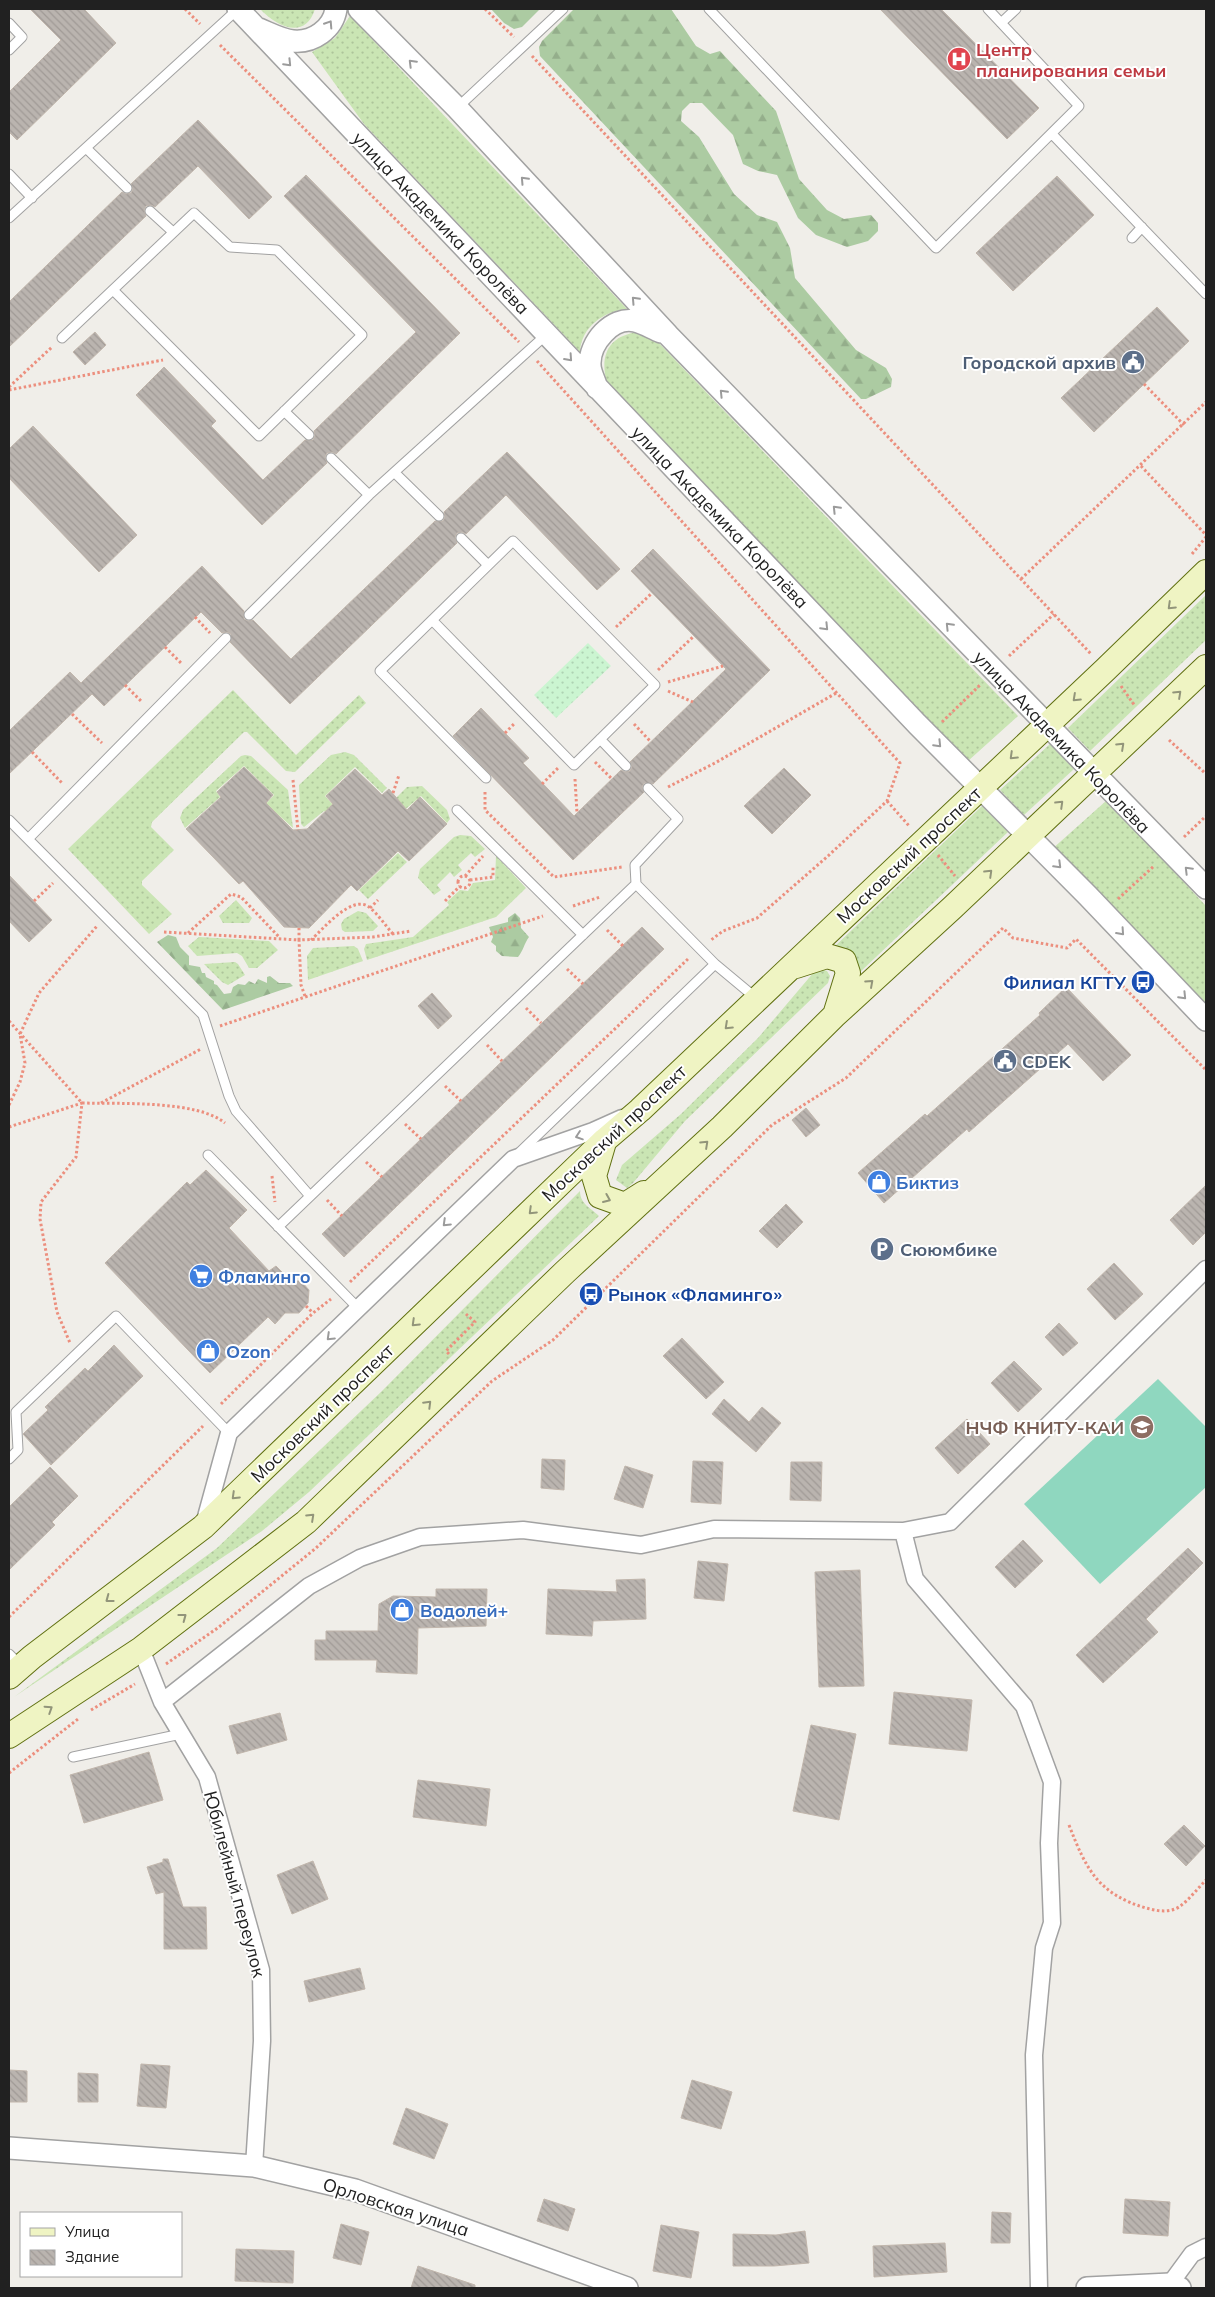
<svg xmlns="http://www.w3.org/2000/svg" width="1215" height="2297" viewBox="0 0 1215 2297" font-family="Mulish,sans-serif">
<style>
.grass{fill:url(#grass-dots)}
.forest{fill:url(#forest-firs)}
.park{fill:url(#park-dots)}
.pitch{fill:#8fd7bf}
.building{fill:url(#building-back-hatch);stroke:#c1b6ac}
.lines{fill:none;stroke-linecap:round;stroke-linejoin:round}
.service-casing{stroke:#a2a2a2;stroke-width:11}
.minor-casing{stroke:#a2a2a2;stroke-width:19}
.tertiary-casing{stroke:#a2a2a2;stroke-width:24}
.secondary-casing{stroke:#607011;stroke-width:26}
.path{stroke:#ec8f7e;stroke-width:3;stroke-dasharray:2.5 2.5;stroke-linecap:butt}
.service{stroke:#fff;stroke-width:9}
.minor{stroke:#fff;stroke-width:16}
.tertiary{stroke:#fff;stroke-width:21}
.secondary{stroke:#eff4c3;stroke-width:24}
.oneway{stroke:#9b9b9b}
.oneway2{stroke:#92957a}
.labels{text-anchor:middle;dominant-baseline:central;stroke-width:4;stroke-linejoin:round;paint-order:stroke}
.health-label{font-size:18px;font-weight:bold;fill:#be3a42;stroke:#fff;text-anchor:start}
.street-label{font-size:18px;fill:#212121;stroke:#fff}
.service-label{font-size:18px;font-weight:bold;fill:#4e5e75;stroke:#fff;text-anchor:start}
.transit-label{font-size:18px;font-weight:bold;fill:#164399;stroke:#fff;text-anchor:end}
.shop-label{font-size:18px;font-weight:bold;fill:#366cbe;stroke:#fff;text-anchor:start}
.education-label{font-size:18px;font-weight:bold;fill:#785e54;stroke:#fff;text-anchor:end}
</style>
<defs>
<pattern id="grass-dots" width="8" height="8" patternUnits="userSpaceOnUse" patternTransform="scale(1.25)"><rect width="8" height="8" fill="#cae5b4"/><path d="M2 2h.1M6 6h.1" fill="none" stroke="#adc49a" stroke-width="1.8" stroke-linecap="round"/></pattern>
<pattern id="forest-firs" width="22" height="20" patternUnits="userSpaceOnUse" patternTransform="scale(1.25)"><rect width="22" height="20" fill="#accba2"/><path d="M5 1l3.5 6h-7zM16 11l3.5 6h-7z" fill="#94ae8b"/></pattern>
<pattern id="park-dots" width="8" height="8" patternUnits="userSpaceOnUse" patternTransform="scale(1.25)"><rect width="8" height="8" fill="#cbf5d1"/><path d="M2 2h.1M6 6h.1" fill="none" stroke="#aed2b3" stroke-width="1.8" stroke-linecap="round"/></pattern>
<pattern id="building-back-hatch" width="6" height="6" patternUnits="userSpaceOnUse" patternTransform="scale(1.25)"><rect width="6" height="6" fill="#bab4af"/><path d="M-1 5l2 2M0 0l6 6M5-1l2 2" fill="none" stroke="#a09a96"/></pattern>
</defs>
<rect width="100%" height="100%" fill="#f0eee9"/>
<!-- grass -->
<path class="grass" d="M260 9H315C305 41 276 26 260 9Z
M350 16 627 309C604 311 581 327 580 352L364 124 312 52 335 38Z
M639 332 655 339 1018 716 968 761 607 383C599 355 609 335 639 332Z
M1206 595V640L1090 751 1068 728Z
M233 690 296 755 359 695 366 703 295 772 286 771 247 732H244L152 822 151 827 174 850 142 881V885L172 914 149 934 68 849Z
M1050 744 1074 769 1024 815 1000 790Z
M345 752 354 755 387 788 382 793 355 767 325 796 336 808 329 815 324 811 304 827 301 824 299 785 331 755Z
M245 755 251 756 288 790 293 828 273 810 269 813 263 807 274 795 244 766 216 791 220 797 185 828 180 818 183 810 241 756Z
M422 786 447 810 450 819 447 823 421 796 401 813 391 803 407 787Z
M1106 801 1154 850 1206 906V1008L1051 850Z
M982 806 1008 832 858 974 859 966 852 955 833 948Z
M460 835 471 836 485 849 475 857 471 853 458 865 462 870 454 877 450 872 437 885 441 890 434 895 418 878 420 869 454 837Z
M398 853 407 862 368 899 359 890Z
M496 856 526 888 496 917 367 960 364 949 366 944 413 937 449 905 447 902 460 890 468 891 473 883 495 880Z
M236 900 252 918 249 923H223L219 916Z
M358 911 366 913 378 926 373 931 345 932 342 930 341 924 344 919Z
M199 937 269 941 278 950 257 968H249L242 956 237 953 197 956 188 946Z
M354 946 358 949 363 961 308 980 307 956 313 948Z
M235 962 238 964 245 975 228 985 222 982 204 964Z
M820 969 827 971 830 976 828 983 685 1121 633 1183 627 1188 616 1180 622 1165 681 1114 758 1038 814 972Z
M580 1191C580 1204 591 1208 599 1216L309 1492 262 1531 14 1697 217 1548 382 1391Z"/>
<!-- forest -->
<path class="forest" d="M491 9H540L522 27 514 29 504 23Z
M574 9H671L696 46 710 54 720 51 776 111 799 179 827 210 844 219 871 215 878 223V231L868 241 847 247 816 235 798 218 777 175 758 171 743 164 733 135 702 103H690L682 111 681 121 699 137 734 194 757 215 777 222 790 248 795 278 856 350 886 368 892 379 891 387 866 399H861L540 56 539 47 542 41Z
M515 913 520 918 521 928 529 937C524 944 523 951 518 957L502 956 496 951V946L491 942 493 937 489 927 508 922V918Z
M168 935 176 937 180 947 189 956V965L200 967 202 973H205L206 977 214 981V984L217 985 224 994 231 993 233 987 238 984 245 985 249 981 255 984 258 979 267 983V977L270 976 279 983H290L293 986 223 1010 157 942Z"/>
<!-- park -->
<path class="park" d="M588 643 611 666 556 718 534 695Z"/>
<!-- pitch -->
<path class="pitch" d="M1158 1379 1206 1427V1487L1100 1584 1024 1504Z"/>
<!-- building -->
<path class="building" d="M30 9H84L116 43 17 140 9 132V92L61 40Z
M880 9H941L1039 108 1007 139Z
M198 120 272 197 249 219 198 166 155 207 151 205 146 206 144 210 146 216 9 347V302L122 192 126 194 131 193 133 189 131 184Z
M306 175 460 333 336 454 332 452 327 453 325 457 327 463 262 525 136 395 164 367 216 421 211 426 263 480 305 440H313L315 436 314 431 416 332 284 196Z
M1057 176 1094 215 1013 291 976 253Z
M1157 307 1189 341 1094 432 1061 398Z
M95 332 106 345 85 365 73 352Z
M33 426 137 535 99 572 9 478V449Z
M507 452 620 569 597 590 506 495 466 534 462 532 457 533 455 537 457 543 290 704 230 642 231 634 227 632 222 633 201 612 104 706 92 694 9 774V731L70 672 81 683 202 566 244 611V619L248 621 253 620 291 659 435 521H443L445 517 444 512Z
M653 549 770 670 653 784 644 783 642 787 644 792 573 860 453 736 481 708 529 758 523 763 574 816 621 770 625 772 630 771 632 767 630 762 726 669 631 571Z
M244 767 273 795 266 803 293 830 307 829 333 804 326 796 355 769 382 795 389 789 407 810 420 797 447 824 409 861 398 851 357 891 351 885 309 928 284 927 243 881 239 884 186 829 221 797 217 792Z
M784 768 811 795 772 834 744 806Z
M9 875 52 920 29 942 9 921Z
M642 927 664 949 344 1257 322 1234Z
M1066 987 1131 1055 1103 1081 1068 1044 969 1132 967 1129 884 1203 858 1173 925 1114 927 1116 1040 1015 1039 1013Z
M432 993 452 1016 438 1029 418 1006Z
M806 1108 820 1125 806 1137 792 1120Z
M206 1170 247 1210 229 1228 269 1271 276 1266 291 1281H301L309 1290 308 1303 299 1313H285L275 1324 268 1317 210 1373 105 1263 187 1182 190 1185Z
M1206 1185V1232L1193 1245 1170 1220Z
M786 1204 803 1222 777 1248 759 1231Z
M1114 1263 1143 1294 1115 1320 1087 1289Z
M1059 1323 1078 1343 1063 1356 1045 1337Z
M682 1338 724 1382 706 1399 663 1356Z
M114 1345 143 1376 51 1465 23 1434 48 1410 45 1407 85 1368 88 1371Z
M1014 1361 1042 1389 1018 1412 991 1383Z
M724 1399 749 1422 762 1407 781 1423 756 1452 712 1414Z
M967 1419 990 1444 958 1474 935 1448Z
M542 1459 565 1460 564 1490 541 1488Z
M693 1461 723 1462 721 1504 691 1502Z
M791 1462H822L821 1501 790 1500Z
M625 1466 653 1475 643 1508 614 1499Z
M50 1467 78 1496 52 1522 55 1525 9 1570V1507Z
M1023 1540 1043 1561 1015 1588 995 1567Z
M1188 1548 1203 1563 1146 1619 1158 1632 1103 1683 1076 1655Z
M698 1561 728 1564 724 1601 694 1598Z
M860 1570 864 1686 819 1687 815 1572Z
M645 1579 646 1619 593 1621 592 1636 546 1634 548 1589 617 1592 616 1580Z
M436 1589H487L486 1626 418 1628 417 1674 376 1672 377 1660H315V1640H326V1631H378L379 1604 393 1596 436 1597Z
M894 1692 972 1700 967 1751 889 1744Z
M280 1713 287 1740 237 1754 229 1726Z
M811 1725 856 1734 839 1820 793 1811Z
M149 1752 163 1800 84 1823 70 1775Z
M418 1780 490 1789 486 1826 413 1817Z
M1184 1825 1205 1846 1186 1866 1164 1844Z
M163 1859H168L183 1907H206L207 1949H164V1892L156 1894 147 1867 163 1862Z
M313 1861 328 1899 292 1914 277 1875Z
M360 1968 365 1989 309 2002 304 1981Z
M141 2064 170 2066 166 2108 137 2106Z
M9 2070 27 2071V2102H9Z
M78 2073 98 2074V2102H78Z
M692 2080 732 2092 721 2129 681 2118Z
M406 2108 448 2124 434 2159 393 2144Z
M544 2199 575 2209 568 2231 537 2221Z
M1125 2199 1170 2202 1168 2236 1123 2233Z
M992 2212 1011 2213 1010 2243H991Z
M341 2224 369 2232 361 2265 333 2258Z
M661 2225 699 2232 691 2278 653 2271Z
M805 2231 809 2263 774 2266H733V2234L776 2235Z
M945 2243 947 2272 874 2277 873 2246Z
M236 2249 294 2251 293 2283 235 2281Z
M418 2266 475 2285V2288H411Z"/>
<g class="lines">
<!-- service casing -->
<g class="service-casing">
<path id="service" d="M709 9 936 248 1079 106 988 9
M9 23 22 37 9 50
M1001 23 1016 9
M457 108 563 9
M1052 134 1206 294
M86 148 127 188
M9 174 32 198
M150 211 173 232
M9 218 238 9
M1132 238 1142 227
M62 338 194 213 230 247 277 250 362 335 259 436 113 290
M284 411 309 435
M331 458 369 495
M395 473 439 516
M461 538 488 565
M249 615 369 495 547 334
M432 620 574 765 655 685 513 541 380 671 486 778
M600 739 626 766
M457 810 583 935
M9 820 203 1015 229 1096 236 1111 310 1196
M28 839 226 638
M715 964 757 999
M520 1152 715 964 636 884 635 865 678 819 648 788
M208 1155 358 1308
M278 1227 636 884
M9 1459 18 1450 16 1412 116 1316 229 1433
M9 1654 20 1665
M73 1757 181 1734"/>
</g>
<!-- minor casing -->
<g class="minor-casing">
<path id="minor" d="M204 1524 229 1433 513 1159 593 1131 622 1118
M903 1531 915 1579 1024 1706 1052 1782 1049 1843 1052 1923 1044 1948 1034 2055 1039 2288
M141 1649 162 1702 207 1777 261 1970 262 2041 254 2166
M162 1702 309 1586 360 1558 420 1537 523 1530 641 1545 714 1529 903 1531 950 1522 1206 1269
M1170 2284 1192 2254 1206 2247"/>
</g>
<!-- tertiary casing -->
<g class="tertiary-casing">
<path id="tertiary" d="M238 9 917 724 1088 896 1206 1020
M359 9 457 108 668 335 1206 888
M259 29C269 33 282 40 293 41 313 43 333 29 336 9
M597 388C595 381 590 372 590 365 589 343 612 316 635 321 644 323 653 329 661 332
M9 2148 254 2166 355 2190 627 2288
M1087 2288 1170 2284 1180 2288"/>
</g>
<!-- secondary casing -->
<g class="secondary-casing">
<path id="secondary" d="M796 966 827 956 844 961 848 973 835 1015
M604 1142 594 1176 600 1196 625 1205 644 1193
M9 1677 32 1657 203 1527 605 1140 640 1110 1105 670 1206 572
M9 1736 141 1649 306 1522 565 1272 722 1127 834 1016 952 908 1206 667"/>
</g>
<!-- path -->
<path class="path" d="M185 9 200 24
M485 9 514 37
M220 45 519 342
M532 56 1091 654
M537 361 900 763 887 801 828 856 757 918 723 931 711 940
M1144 384 1184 425
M9 387 52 347
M9 390 163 360
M1141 466 1206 535
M1192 554 1206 537
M1021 579 1206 402
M195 617 210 633
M616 627 652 593
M165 647 182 664
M1009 656 1054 614
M658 670 694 636
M668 682 723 666
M125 685 142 702
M1121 686 1135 706
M668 691 693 702
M72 714 102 743
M942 722 980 685
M634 724 651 742
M505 733 515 723
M1169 740 1206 774
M32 752 63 784
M595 762 612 779
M575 779 577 813
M293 780 298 830
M542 784 558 768
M668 787 715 763 838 692
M485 792V810L554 877 622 867
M393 793 399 775
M887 801 910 827
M1184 837 1206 816
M938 855 955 876
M458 882a6 6 0 1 1 12 0a6 6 0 1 1-12 0Z
M465 876 483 856
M470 880 493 877V866
M1118 899 1154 866
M34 901 53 883
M445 901 460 886
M573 906 600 897
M370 908 378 900
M607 930 623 946
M164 932 299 940V928
M188 933 231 894 241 897 280 938
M311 940C323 929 352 894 369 907 378 914 385 925 393 934
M567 969 583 984
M305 996 301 985 299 940 373 937 411 931
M526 1008 541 1023
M9 1021 82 1103C119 1104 197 1100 225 1123
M220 1026 543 916
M487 1045 502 1061
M445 1086 461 1101
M101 1103 201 1049
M9 1105 20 1082 25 1063 20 1034 39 993 97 926
M405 1124 421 1139
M9 1127 82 1103 76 1157 41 1202 40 1219 57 1312 70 1343
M366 1162 382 1177
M272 1176 275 1202
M327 1200 342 1216
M350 1282 689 958
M306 1306 313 1313
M449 1354 446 1351 475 1322 466 1314
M221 1404 313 1313 331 1299
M9 1617 203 1426
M166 1664 219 1627 316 1548 492 1381 553 1340 772 1125 846 1078 1003 928 1013 938 1067 948 1076 939 1206 1070
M91 1710 135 1684
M9 1773 78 1719
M1069 1825C1086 1869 1098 1894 1146 1908 1157 1911 1169 1913 1179 1907 1189 1900 1198 1888 1206 1880"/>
<!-- service -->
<use href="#service" class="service"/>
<!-- minor -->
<use href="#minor" class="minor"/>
<!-- tertiary -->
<use href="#tertiary" class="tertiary"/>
<!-- secondary -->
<use href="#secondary" class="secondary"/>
</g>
<!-- one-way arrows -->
<defs><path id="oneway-chevron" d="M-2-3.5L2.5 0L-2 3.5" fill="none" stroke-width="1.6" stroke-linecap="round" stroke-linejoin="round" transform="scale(1.25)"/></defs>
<g class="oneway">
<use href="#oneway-chevron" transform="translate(329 24) rotate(-57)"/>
<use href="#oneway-chevron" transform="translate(288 63) rotate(46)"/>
<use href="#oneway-chevron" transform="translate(412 63) rotate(-135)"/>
<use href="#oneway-chevron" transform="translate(524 180) rotate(-133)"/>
<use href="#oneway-chevron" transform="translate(635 300) rotate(-133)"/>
<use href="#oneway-chevron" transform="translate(569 358) rotate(48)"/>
<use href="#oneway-chevron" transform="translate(723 393) rotate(-134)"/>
<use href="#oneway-chevron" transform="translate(836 509) rotate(-134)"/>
<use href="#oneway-chevron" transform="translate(949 626) rotate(-134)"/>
<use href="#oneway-chevron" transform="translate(825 627) rotate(46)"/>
<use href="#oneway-chevron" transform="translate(938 744) rotate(46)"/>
<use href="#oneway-chevron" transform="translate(1058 865) rotate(45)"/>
<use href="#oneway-chevron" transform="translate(1188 870) rotate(-135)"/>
<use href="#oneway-chevron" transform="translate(1121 932) rotate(48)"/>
<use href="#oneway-chevron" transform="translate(1183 996) rotate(46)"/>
<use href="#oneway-chevron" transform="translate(579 1136) rotate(161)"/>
<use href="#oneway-chevron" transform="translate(446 1223) rotate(136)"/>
<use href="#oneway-chevron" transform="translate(330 1337) rotate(136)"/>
</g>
<g class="oneway2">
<use href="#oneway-chevron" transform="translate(1171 606) rotate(136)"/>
<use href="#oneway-chevron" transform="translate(1178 694) rotate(-43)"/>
<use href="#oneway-chevron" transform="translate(1076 698) rotate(137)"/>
<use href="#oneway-chevron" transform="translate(1121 746) rotate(-43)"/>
<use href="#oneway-chevron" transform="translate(1013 756) rotate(136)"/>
<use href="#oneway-chevron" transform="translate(1060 804) rotate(-44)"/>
<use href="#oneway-chevron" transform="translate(989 873) rotate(-44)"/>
<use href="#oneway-chevron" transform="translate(870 983) rotate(-42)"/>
<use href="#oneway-chevron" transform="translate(728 1026) rotate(137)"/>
<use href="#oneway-chevron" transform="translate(705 1144) rotate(-43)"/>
<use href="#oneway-chevron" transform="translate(607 1199) rotate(23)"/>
<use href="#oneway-chevron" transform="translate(532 1211) rotate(136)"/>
<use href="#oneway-chevron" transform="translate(415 1323) rotate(136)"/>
<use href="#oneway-chevron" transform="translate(428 1404) rotate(-45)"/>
<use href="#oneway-chevron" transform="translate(235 1496) rotate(136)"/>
<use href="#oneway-chevron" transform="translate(311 1517) rotate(-43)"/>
<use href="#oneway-chevron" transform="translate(109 1599) rotate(143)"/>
<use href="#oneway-chevron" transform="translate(183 1617) rotate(-37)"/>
<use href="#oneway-chevron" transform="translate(49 1709) rotate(-33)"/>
</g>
<!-- icons -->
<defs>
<g id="hospital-disc" transform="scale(1.25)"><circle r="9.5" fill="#e0444e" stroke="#fff"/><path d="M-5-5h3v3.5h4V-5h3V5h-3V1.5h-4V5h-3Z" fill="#fff"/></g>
<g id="civic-disc" transform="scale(1.25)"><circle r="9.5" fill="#5c6f8a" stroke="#fff"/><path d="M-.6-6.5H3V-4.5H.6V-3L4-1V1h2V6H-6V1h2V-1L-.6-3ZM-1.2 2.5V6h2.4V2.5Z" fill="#fff"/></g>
<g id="bus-disc" transform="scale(1.25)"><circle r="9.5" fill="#1a4fb4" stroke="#fff"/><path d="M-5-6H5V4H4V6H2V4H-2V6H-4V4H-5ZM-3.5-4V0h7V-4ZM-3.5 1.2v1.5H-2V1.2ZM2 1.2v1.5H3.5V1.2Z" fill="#fff"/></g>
<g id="shop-disc" transform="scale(1.25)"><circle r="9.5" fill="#3f7fe0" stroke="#fff"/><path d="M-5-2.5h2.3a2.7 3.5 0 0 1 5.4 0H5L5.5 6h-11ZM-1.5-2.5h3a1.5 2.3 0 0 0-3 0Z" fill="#fff"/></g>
<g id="parking-disc" transform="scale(1.25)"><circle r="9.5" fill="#5c6f8a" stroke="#fff"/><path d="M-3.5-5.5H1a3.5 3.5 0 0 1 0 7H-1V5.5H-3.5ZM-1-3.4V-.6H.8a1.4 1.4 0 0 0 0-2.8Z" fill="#fff"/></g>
<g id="supermarket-disc" transform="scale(1.25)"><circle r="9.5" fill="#3f7fe0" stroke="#fff"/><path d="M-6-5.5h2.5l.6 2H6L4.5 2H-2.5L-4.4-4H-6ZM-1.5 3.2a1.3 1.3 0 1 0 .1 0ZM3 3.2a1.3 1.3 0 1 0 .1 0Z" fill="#fff"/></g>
<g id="university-disc" transform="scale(1.25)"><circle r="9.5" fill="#8d6e63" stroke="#fff"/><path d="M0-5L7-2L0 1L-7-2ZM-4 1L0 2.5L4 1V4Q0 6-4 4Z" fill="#fff"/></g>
</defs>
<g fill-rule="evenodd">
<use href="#hospital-disc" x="959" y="59"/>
<use href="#civic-disc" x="1133" y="362"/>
<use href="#bus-disc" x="1143" y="982"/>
<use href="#civic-disc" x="1005" y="1061"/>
<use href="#shop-disc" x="879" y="1182"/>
<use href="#parking-disc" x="882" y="1249"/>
<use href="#supermarket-disc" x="201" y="1276"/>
<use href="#bus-disc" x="591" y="1294"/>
<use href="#shop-disc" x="208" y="1351"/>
<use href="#university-disc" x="1142" y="1427"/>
<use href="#shop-disc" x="402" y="1610"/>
</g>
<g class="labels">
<!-- health labels -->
<g class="health-label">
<text x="976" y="49">Центр<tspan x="976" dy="21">планирования семьи</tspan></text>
</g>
<!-- street labels -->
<g class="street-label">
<text transform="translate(441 223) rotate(46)">улица Академика Королёва</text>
<text transform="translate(720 517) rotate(46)">улица Академика Королёва</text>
<text transform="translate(1062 742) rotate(46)">улица Академика Королёва</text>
<text transform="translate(909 855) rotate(-43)">Московский проспект</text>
<text transform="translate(614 1133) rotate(-43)">Московский проспект</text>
<text transform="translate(322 1413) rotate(-44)">Московский проспект</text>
<text transform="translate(235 1884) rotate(75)">Юбилейный переулок</text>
<text transform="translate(396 2207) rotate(18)">Орловская улица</text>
</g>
<!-- service labels -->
<g class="service-label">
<text x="1116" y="362" text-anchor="end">Городской архив</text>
<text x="1022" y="1061">CDEK</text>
<text x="900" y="1249">Сююмбике</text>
</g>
<!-- transit labels -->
<g class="transit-label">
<text x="1126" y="982">Филиал КГТУ</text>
<text x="608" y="1294" text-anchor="start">Рынок «Фламинго»</text>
</g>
<!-- shop labels -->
<g class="shop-label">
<text x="896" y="1182">Биктиз</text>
<text x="218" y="1276">Фламинго</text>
<text x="226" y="1351">Ozon</text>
<text x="420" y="1610">Водолей+</text>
</g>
<!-- education labels -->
<g class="education-label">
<text x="1124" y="1427">НЧФ КНИТУ-КАИ</text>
</g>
</g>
<!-- border -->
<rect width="1215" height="2297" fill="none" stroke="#212121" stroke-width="20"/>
<!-- legend -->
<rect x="20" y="2212" width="162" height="65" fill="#ffffff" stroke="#a6a6a6"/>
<rect x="30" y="2228" width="25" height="8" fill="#eff4c3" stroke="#a6a6a6"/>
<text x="65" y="2237" font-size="15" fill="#212121">Улица</text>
<rect x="30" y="2250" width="25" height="15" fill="url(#building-back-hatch)" stroke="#a6a6a6"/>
<text x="65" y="2262" font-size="15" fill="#212121">Здание</text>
</svg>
